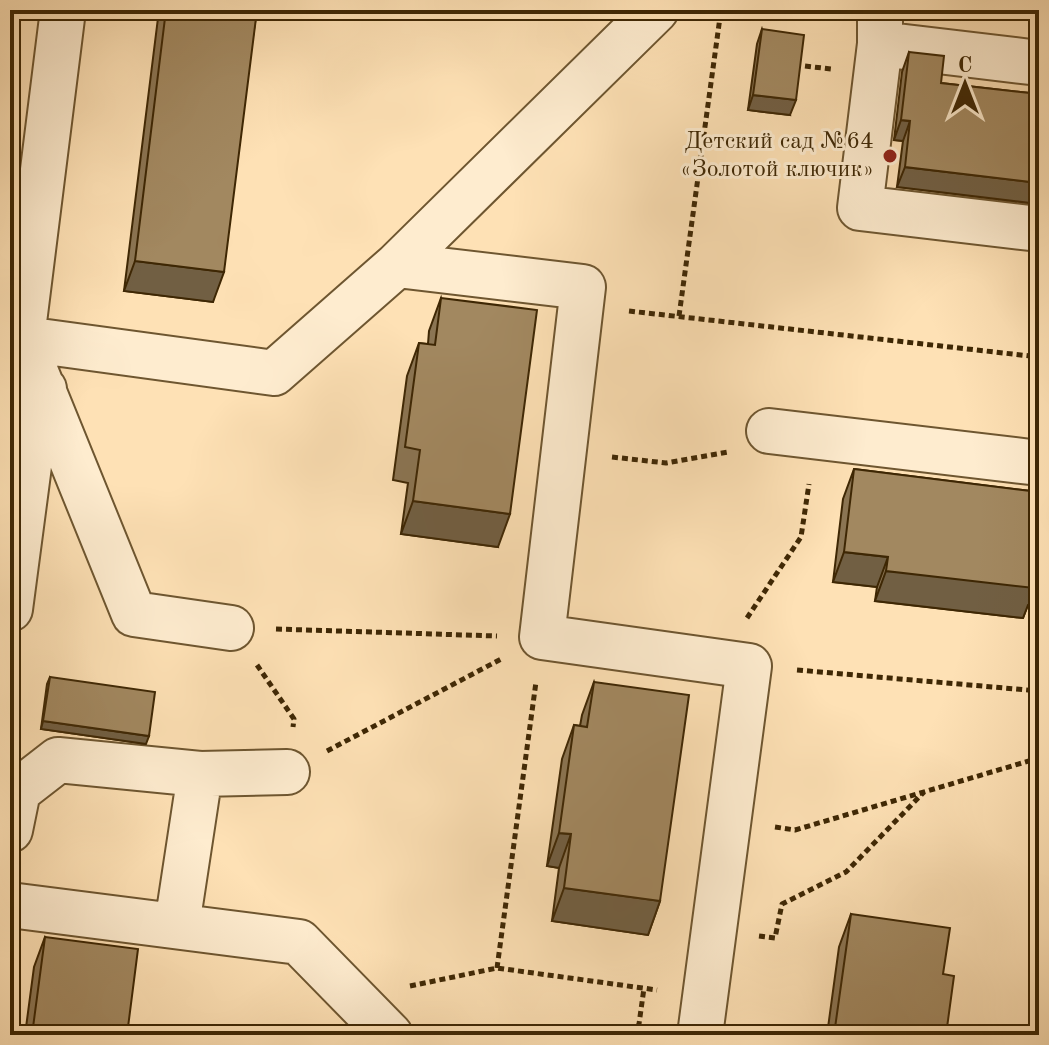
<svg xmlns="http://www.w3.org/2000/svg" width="1049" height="1045" viewBox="0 0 1049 1045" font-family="'Old Standard TT',serif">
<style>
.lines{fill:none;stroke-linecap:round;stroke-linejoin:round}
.minor-casing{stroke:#6e5630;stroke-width:48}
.path{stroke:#3e2704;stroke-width:5;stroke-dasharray:6 4;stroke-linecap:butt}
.minor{stroke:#feeccf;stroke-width:44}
.wall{fill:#8b7553;stroke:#3e2704;stroke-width:2}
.shaded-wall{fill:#715f43;stroke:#3e2704;stroke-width:2}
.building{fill:#a28860;stroke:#3e2704;stroke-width:2}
.poi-dot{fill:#8f2418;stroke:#feeccf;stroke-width:3}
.labels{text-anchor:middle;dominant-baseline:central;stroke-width:6;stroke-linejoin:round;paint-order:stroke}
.poi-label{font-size:24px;fill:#3e2704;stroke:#feeccf;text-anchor:end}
</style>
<rect width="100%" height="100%" fill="#fee1b5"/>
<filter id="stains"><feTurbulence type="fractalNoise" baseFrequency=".0025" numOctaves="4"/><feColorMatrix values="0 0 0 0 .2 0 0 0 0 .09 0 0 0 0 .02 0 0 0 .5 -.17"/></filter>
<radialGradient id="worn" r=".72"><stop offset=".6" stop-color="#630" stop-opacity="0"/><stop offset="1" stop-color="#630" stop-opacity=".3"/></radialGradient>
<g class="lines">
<!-- minor casing -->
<g class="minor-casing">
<path id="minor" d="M63 10 22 338 134 614 231 628
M880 10V44L1039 63
M880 44 860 208 1039 229
M397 265 656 10
M10 337 274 373 397 265 583 287 542 637 749 666 700 1035
M769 431 1039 463
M10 609 30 458 44 389
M10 830 18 791 58 760 200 774 287 772
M10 905 299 942 390 1035
M177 925 200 774"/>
</g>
<!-- path -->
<path class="path" d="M805 66 831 69
M629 311 1039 357
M679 316 721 10
M1034 357 1039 316
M612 457 666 463 728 452
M747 618 801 537 809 484
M276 629 497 636
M257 665 294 719 293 727
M797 670 1039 691
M327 751 503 658
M775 827 795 830 1039 758
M759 936 775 938 782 904 846 872 924 792
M497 968 536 682
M410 986 497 968 657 990
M632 1035 639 1024 644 988"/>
<!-- minor -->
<use href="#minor" class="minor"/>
</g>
<!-- wall -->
<path class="wall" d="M159 10H257L213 302 124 291Z
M762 29 790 115 748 110 757 44Z
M909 52 941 83 1039 94V204L897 187 903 141 894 140 902 72Z
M441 298 498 547 401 534 408 483 393 480 407 376 419 343 428 344 429 331Z
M854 469 1039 492V606L1028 605 1023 618 875 601 877 587 833 582 843 499Z
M50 677 146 744 41 729 47 684Z
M594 682 660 901 648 935 552 921 559 868 547 866 562 759 574 725 580 726 582 715Z
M851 914 943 974 946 1035H827L839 947Z
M45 937 127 1035H25L34 967Z"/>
<!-- shaded-wall -->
<path class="shaded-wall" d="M753 95 796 100 790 115 748 110Z
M901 120 910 121 903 141 894 140Z
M905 167 1039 183V204L897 187Z
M135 261 224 272 213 302 124 291Z
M413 501 510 514 498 547 401 534Z
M844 552 888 557 877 587 833 582Z
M886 571 1039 574V606L1028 605 1023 618 875 601Z
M43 721 149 736 146 744 41 729Z
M559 833 571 834 559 868 547 866Z
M564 888 660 901 648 935 552 921Z"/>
<!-- building -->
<path class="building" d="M166 10H257L224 272 135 261Z
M762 29 804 35 796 100 753 95Z
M909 52 944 56 941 83 1039 94V183L905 167 910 121 901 120Z
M441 298 537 310 510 514 413 501 420 450 405 447 419 343 435 345Z
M854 469 1039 492V574H1036L1034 588 886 571 888 557 844 552Z
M50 677 155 692 149 736 43 721Z
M594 682 689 695 660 901 564 888 571 834 559 833 574 725 587 727Z
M851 914 950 928 943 974 954 976 946 1035H834Z
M45 937 138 949 127 1035H32Z"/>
<!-- markers -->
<circle class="poi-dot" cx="890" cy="156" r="8"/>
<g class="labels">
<!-- poi labels -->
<g class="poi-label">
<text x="874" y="142">Детский сад №64<tspan x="874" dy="28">«Золотой ключик»</tspan></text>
</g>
</g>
<!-- margin -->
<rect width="1049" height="1045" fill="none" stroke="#fee1b5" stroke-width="40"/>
<rect x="12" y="12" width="1025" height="1021" fill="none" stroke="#3e2704" stroke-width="4"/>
<rect x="20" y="20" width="1009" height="1005" fill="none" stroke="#3e2704" stroke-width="2"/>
<!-- north arrow -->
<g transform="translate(965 84)" stroke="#feeccf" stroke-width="6" paint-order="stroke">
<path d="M0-6L14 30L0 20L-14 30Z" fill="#3e2704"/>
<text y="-12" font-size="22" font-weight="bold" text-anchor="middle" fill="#3e2704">С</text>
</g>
<rect width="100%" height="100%" filter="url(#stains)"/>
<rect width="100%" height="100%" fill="url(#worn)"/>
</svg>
